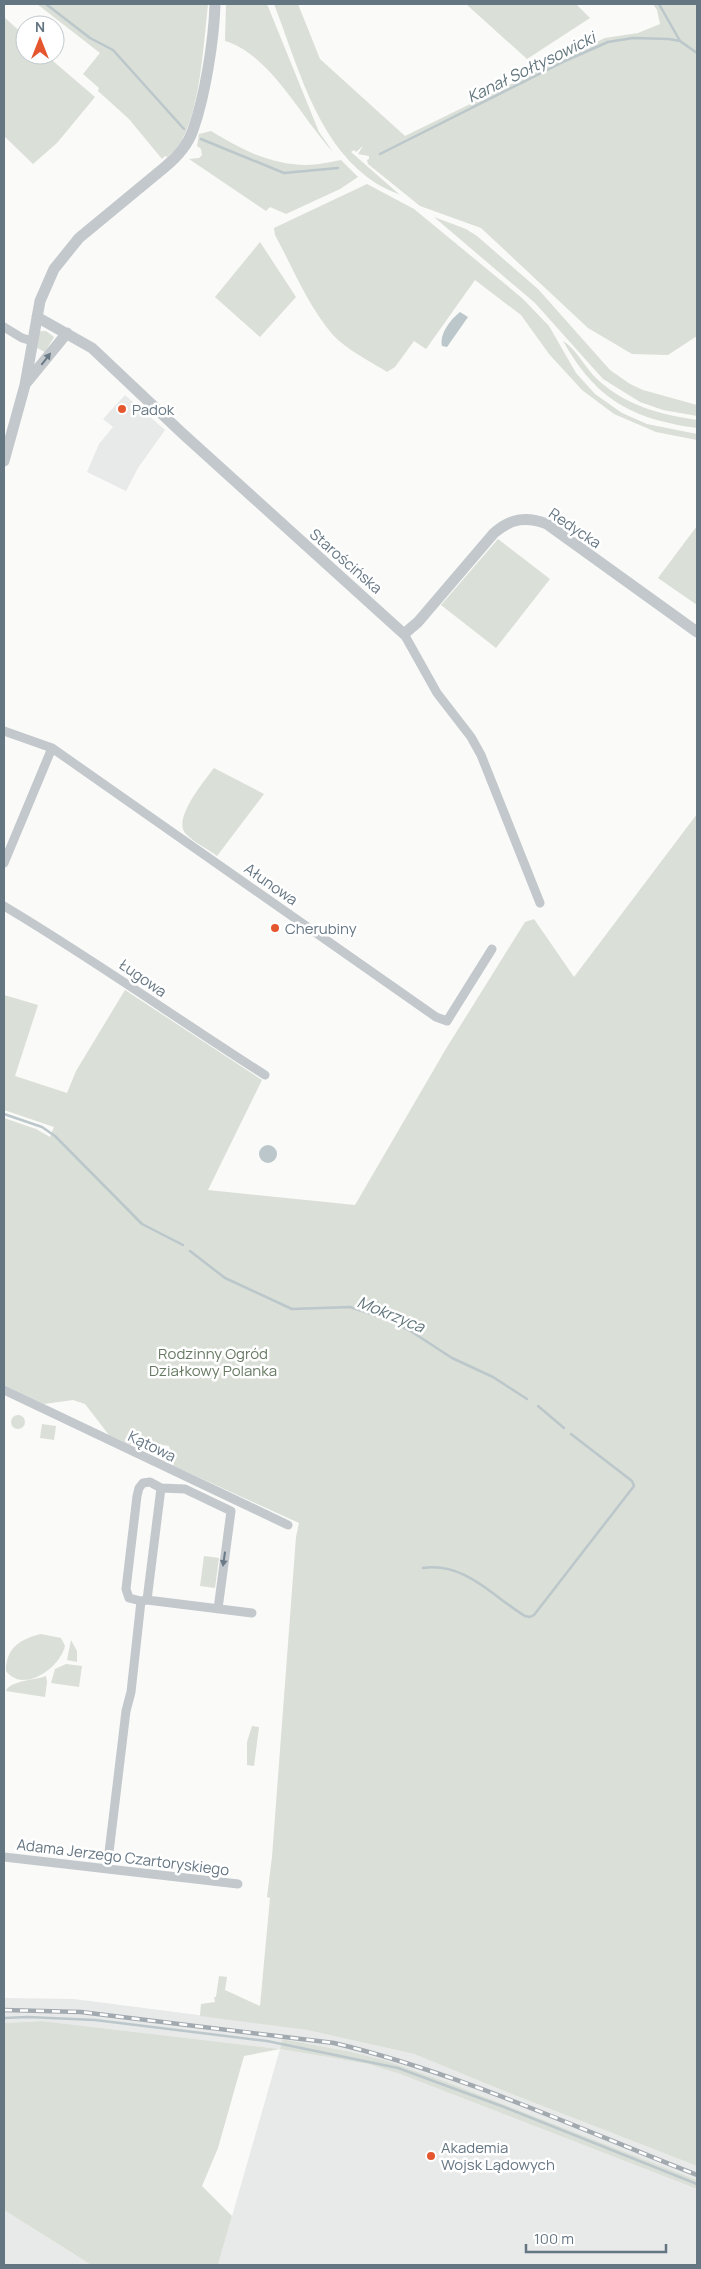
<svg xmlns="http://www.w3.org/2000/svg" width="701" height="2269" viewBox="0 0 701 2269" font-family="Manrope,sans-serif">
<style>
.built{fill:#e8e9e9}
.green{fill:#dadfd7}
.water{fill:#bbc7cb}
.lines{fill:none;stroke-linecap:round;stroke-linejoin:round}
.stream{stroke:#bbc7cb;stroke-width:2.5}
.minor{stroke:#c3c8cc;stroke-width:9}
.tertiary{stroke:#c3c8cc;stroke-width:11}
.rail-casing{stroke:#a2aab0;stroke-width:4.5}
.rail{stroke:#fff;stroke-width:2.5;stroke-dasharray:8;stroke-linecap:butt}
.oneway{fill:#6a7a87}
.poi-dot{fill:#e4572e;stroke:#fff;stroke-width:2}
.labels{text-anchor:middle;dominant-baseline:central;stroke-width:5;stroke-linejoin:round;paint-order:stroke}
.poi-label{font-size:15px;fill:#657683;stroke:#fff;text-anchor:start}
.street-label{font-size:15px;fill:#657683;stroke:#fff}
.park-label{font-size:15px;fill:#687a64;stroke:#fff}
.water-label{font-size:16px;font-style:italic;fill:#60757c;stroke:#fff}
</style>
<rect width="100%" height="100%" fill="#fafaf8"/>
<!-- built -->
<path class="built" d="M125 395 165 430 138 468 126 491 87 472 99 444 113 427 103 419Z
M4 1998 74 1999 214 2017 307 2030 414 2054 509 2093 697 2166V2180L447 2082 384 2060 347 2051 282 2039 280 2049 368 2064 400 2074 697 2189V2265H218L280 2049 42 2021 4 2023Z
M4 2210 70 2252 91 2265H4Z"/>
<!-- green -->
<path class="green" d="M37 4H208C204 40 200 113 180 143 177 148 172 153 167 157L165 156 162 159 129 119 98 91 99 88 83 74 100 53Z
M226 4H267L319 132 333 152C302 119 270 54 225 41Z
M274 4H298L320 59 405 136 605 38 638 33 660 24 657 10 653 4H697V336L668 355 632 354 588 328 481 228 420 206 368 164 367 160 369 159V156L358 154 363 146 356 152 354 150 351 152 400 195C389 190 377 185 367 177 315 137 297 63 274 4Z
M466 4H576L590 18 527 59Z
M4 17 25 36V55H46L95 97 57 143 33 164 4 136Z
M211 131C240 149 271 165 306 165 317 165 330 162 341 160L358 177 340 189 286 214 270 207 266 211 189 159 199 158 202 155 201 149 197 146 199 134Z
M367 184 414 209 522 298 549 326 576 373 595 394 622 413 647 424 697 434V440L656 432 614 414 582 390 549 354 521 315 475 280 426 349 414 341 395 367 387 372C370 361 347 350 333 335 308 306 293 268 275 235L274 228Z
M434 217 466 229 477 236 538 289 610 370 630 384 643 390 697 405V416L663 410 640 402 603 379 535 303Z
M260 242 296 297 260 337 215 297Z
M41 331H46L54 337 45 352 37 348 39 333Z
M563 341C574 347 584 365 593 375 622 405 658 414 697 420V428C631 419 596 399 563 341Z
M697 526V605L658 578Z
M498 539 550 579 496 648 441 605Z
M214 768 264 794 217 856C208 849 193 842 185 833 173 818 205 780 214 768Z
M697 814V2166L509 2093 414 2054 307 2030 200 2016 201 2004 215 2002 214 1997H216L219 1976 227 1977 225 1990 260 2006 270 1898 267 1897 272 1857 296 1537 299 1523 174 1466 169 1446 133 1440 130 1445 109 1435 85 1404 73 1400 44 1404 4 1385V1118L36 1129 50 1137 54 1127 4 1110V995L38 1005 15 1076 67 1093 76 1071 125 990 262 1080 208 1190 355 1205 447 1047 525 922 534 919 574 977Z
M11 1422a7 7 0 1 1 14 0a7 7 0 1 1-14 0Z
M42 1424 56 1426 54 1440 40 1438Z
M204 1556 219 1558 215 1588 200 1586Z
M41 1634 61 1638 65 1646C60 1668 23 1694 6 1671 6 1648 20 1639 41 1634Z
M71 1640 77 1651V1662L67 1660Z
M66 1664 82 1666 79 1687 51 1683 55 1669Z
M46 1676 47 1682 45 1697 6 1691C9 1681 35 1680 46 1676Z
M252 1726 259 1727 254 1766 247 1765V1742Z
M42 2021 280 2049 282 2039 347 2051 384 2060 447 2082 697 2180V2189L400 2074 368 2064 280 2049 244 2056 218 2148 202 2186 232 2216 218 2265H91L4 2210V2023Z"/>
<!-- water -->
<path class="water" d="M460 312 468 317 447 347 442 346C439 334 451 319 460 312Z
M259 1154a9 9 0 1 1 18 0a9 9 0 1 1-18 0Z"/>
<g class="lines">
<!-- stream -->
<path class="stream" d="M46 4 90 38 113 50 184 129
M659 4 680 41
M201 139 284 173 338 168
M380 154 565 61 608 42 633 38 669 39 680 41 697 53
M4 1114 42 1127 55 1136 142 1224 183 1245
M190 1251 225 1278 292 1309 350 1307 384 1318 409 1330 452 1358 493 1377 527 1399
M538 1406 564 1428
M423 1568C465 1562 492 1596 525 1616L530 1617 534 1615 634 1486 632 1481 571 1434
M4 2018 28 2017 95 2020 267 2041 398 2068 504 2107 697 2184"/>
<!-- minor -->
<path class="minor" d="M4 327 22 338 32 341
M404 634 437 693 471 737 481 755 540 903
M4 731 52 748 436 1017 447 1021 492 949
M4 863 52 748
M4 906C93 959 177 1019 265 1075
M4 1390 288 1525
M147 1600 161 1488
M141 1601 129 1598 126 1589 137 1496 139 1488 143 1483 150 1482 161 1488 185 1489 231 1511 218 1609
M4 1857 238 1884
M107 1869 126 1711 131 1692 141 1601 147 1600 252 1613"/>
<!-- tertiary -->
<path class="tertiary" d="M37 317 92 348 182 433 404 634 418 622 494 533C511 518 527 516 547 524L697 632
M27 382 67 333
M4 461 25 385 40 301 54 269 79 238 165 167C177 157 188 145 193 130 205 96 214 40 215 4"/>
<!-- rail casing -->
<g class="rail-casing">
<path id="rail" d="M4 2010 81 2012 334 2043C459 2073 577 2128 697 2175"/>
</g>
<!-- rail -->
<use href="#rail" class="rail"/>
</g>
<!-- one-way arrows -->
<defs><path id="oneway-solid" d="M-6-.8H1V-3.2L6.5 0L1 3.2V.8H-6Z" transform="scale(1.25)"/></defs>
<g class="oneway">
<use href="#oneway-solid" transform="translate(46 359) rotate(-52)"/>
<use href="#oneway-solid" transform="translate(224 1559) rotate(98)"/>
</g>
<!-- markers -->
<g class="poi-dot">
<circle cx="122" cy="409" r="5"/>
<circle cx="275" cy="928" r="5"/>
<circle cx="431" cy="2156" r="5"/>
</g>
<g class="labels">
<!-- poi labels -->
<g class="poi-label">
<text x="132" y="409">Padok</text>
<text x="285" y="928">Cherubiny</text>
<text x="441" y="2147">Akademia<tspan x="441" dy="17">Wojsk Lądowych</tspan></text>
</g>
<!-- street labels -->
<g class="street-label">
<text transform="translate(575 528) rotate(34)">Redycka</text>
<text transform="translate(346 561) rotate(41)">Starościńska</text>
<text transform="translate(271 884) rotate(35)">Ałunowa</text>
<text transform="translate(143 978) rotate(35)">Ługowa</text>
<text transform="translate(152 1446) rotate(26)">Kątowa</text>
<text transform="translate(123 1857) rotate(7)">Adama Jerzego Czartoryskiego</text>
</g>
<!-- park labels -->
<g class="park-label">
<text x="213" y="1353">Rodzinny Ogród<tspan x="213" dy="17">Działkowy Polanka</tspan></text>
</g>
<!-- water labels -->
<g class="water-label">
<text transform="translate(531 67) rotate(-26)">Kanał Sołtysowicki</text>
<text transform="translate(391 1314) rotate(22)">Mokrzyca</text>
</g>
</g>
<!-- border -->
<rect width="701" height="2269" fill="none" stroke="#657683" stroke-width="10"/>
<!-- north arrow -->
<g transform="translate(40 40)"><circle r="24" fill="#ffffff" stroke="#c1c8cd"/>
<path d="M0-4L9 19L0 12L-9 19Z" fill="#e4572e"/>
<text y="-8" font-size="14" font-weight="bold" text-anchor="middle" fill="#657683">N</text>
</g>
<!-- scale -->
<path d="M526 2244v8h140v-8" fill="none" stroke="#657683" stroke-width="2.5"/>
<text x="534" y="2244" font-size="15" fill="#657683" stroke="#ffffff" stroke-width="4" paint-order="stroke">100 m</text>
</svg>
